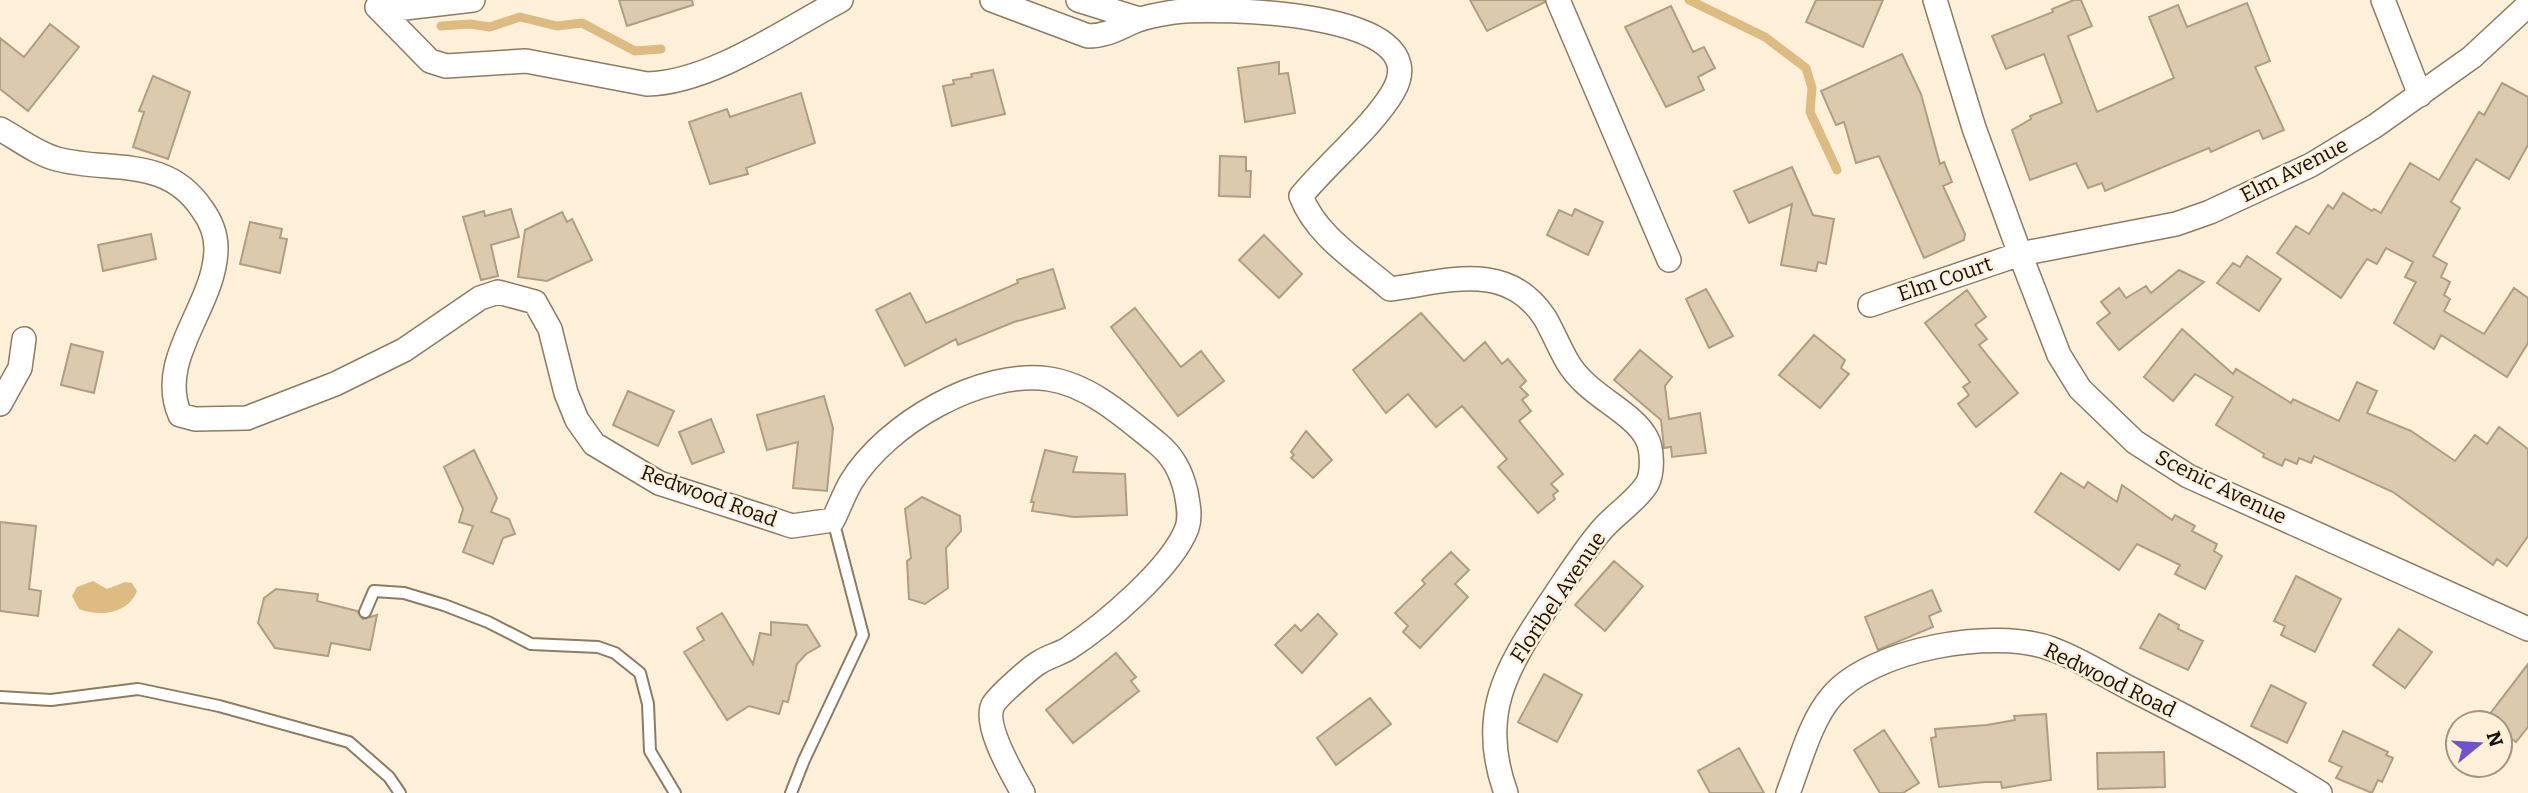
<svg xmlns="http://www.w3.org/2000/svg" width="2528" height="793" viewBox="0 0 2528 793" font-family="Bitter,serif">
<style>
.water{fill:#ddbb81}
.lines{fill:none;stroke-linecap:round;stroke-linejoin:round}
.stream{stroke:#ddbb81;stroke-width:9}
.building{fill:#dbcaad;stroke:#af9e83;stroke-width:2}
.service-casing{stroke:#8d7c62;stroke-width:14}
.minor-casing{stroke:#8d7c62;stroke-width:26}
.service{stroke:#fff;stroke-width:10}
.minor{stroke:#fff;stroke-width:23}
.labels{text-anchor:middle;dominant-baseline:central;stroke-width:5;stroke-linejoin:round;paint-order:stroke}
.street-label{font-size:21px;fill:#171107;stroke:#fff0d9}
</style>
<rect width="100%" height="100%" fill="#fff0d9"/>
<!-- water -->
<path class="water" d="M93 581 107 589 125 582 132 583 137 591C128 614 100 617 79 609L72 596 77 587Z"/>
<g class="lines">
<!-- stream -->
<path class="stream" d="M1689 0 1765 37 1806 68 1812 88 1810 112 1837 170
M441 26 470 24 490 27 520 17 557 26 582 23 635 51 661 49"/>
</g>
<!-- building -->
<path class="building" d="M619 0H692L693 5 627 26Z
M1470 0H1544L1545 2 1487 31Z
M1816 0H1883L1863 47 1806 22Z
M2074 0H2081L2092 26 2068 36 2097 112 2174 78 2149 17 2178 5 2187 27 2247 3 2270 61 2255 67 2284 130 2263 139 2259 130 2211 152 2209 148 2105 191 2102 183 2088 188 2076 163 2030 180 2012 130 2031 119 2030 116 2062 103 2044 54 2006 69 1992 36 2053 12 2052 9Z
M1671 6 1693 52 1704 47 1715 68 1698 77 1704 90 1666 107 1625 27Z
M50 24 79 47 28 111 0 89V38L24 57Z
M1902 54 1921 94 1940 164 1944 162 1952 182 1943 186 1965 234 1964 240 1924 258 1879 156 1856 163 1844 122 1836 125 1821 91Z
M1279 62V74L1288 73 1295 113 1245 122 1238 68Z
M993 70 1005 114 952 126 943 86 954 84 953 80 972 77 971 74Z
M153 76 190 92 168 159 133 147 144 112 139 111Z
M2502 83 2528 97V145L2509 179 2476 159 2451 202 2460 208 2433 256 2447 264 2441 277 2450 282 2444 295 2450 299 2444 311 2484 334 2514 288 2528 298V343L2507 377 2441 335 2434 349 2394 323 2416 282 2405 277 2413 262 2386 248 2377 264 2367 259 2341 298 2277 253 2296 226 2309 234 2328 205 2333 209 2343 193 2372 211 2374 209 2381 213 2410 163 2439 180 2479 112 2484 115Z
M801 93 815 143 746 168 748 174 710 184 689 122 727 109 730 117Z
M1220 156 1246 157V171H1251L1250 197 1219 196Z
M1792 167 1813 215 1834 219 1826 264 1818 262 1816 271 1781 265 1792 204 1749 223 1734 191Z
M511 209 519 237 491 245 498 276 481 280 463 217 484 211 485 216Z
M1575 209 1603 222 1588 255 1547 235 1559 210 1572 216Z
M562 212 567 222 572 219 592 260 547 281 518 277 525 230Z
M250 222 282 229 280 238 287 239 280 273 240 264Z
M151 234 156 259 103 271 98 245Z
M1264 235 1302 274 1279 298 1239 260Z
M2247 256 2281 279 2259 311 2217 283 2233 263 2240 267Z
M1053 269 1065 308 1014 322 958 345 956 339 905 366 876 310 910 293 926 323 1018 283 1017 280Z
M2179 270 2204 282 2119 350 2097 323 2110 313 2101 302 2119 288 2126 298 2146 286 2151 293Z
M1706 289 1733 336 1709 348 1686 299Z
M1967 290 1986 317 1975 325 1987 339 1979 345 2018 393 1976 427 1958 404 1969 395 1963 387 1970 382 1925 323Z
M1135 308 1181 367 1201 351 1224 381 1178 416 1111 327Z
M1421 313 1464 361 1485 342 1502 364 1508 359 1526 381 1520 387 1528 395 1522 400 1531 411 1519 421 1563 474 1551 484 1558 491 1553 495 1555 499 1538 513 1498 467 1507 459 1462 406 1436 427 1408 394 1386 413 1353 370Z
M2182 329 2233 374 2236 369 2291 403 2293 399 2339 421 2357 382 2377 391 2367 413 2411 431 2455 461 2475 435 2487 444 2499 427 2528 449V536L2507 566 2497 559 2493 565 2393 492 2314 456 2311 463 2299 458 2297 464 2285 459 2282 466 2263 457 2264 454 2216 425 2233 397 2195 374 2173 401 2144 377Z
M1814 335 1845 360 1841 368 1849 374 1820 408 1779 375Z
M71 344 103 352 94 393 61 385Z
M1640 350 1672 377 1665 386 1669 419 1700 413 1706 453 1672 457 1671 447 1664 448 1661 420 1614 380Z
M628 391 674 411 658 446 613 425Z
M824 396 833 428 827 491 793 488 798 442 767 450 757 415Z
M711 419 724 452 692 464 679 432Z
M1306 431 1332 460 1313 478 1291 458 1294 455 1291 452Z
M474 450 497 498 491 512 509 519 515 534 503 538 493 564 463 552 473 526 459 522 463 509 444 467Z
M1045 450 1077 457 1073 472 1125 474 1127 515 1074 517 1032 511 1034 502H1031Z
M2061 473 2084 488 2088 482 2117 502 2122 485 2172 520 2175 515 2195 526 2192 531 2217 544 2214 551 2222 556 2205 589 2175 574 2180 565 2137 544 2119 570 2035 512Z
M922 497 960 516 961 531 946 548 948 588 925 604 909 599 907 561 911 558 905 509Z
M0 522 36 526 29 589 41 591 38 616 0 611Z
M1451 552 1469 570 1455 584 1468 597 1420 648 1403 632 1408 626 1395 613 1425 584 1422 580Z
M1614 561 1643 586 1605 631 1575 605Z
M2296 576 2341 599 2315 652 2281 635 2285 626 2274 621Z
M276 589 318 594 317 601 357 611 363 619 377 615 370 650 331 643 328 656 275 648 258 623 264 598Z
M1932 590 1941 611 1929 616 1933 627 1878 650 1865 617Z
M722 613 753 664 760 633 771 635V622L807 625 820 646 806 654 797 664 788 702 783 701 779 714 749 706 727 720 684 652 704 640 697 628Z
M1318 614 1337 634 1302 673 1275 645 1295 625 1301 631Z
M2159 614 2179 625 2178 629 2203 641 2188 670 2140 648Z
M2399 629 2432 652 2405 688 2373 665Z
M1116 653 1136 677 1131 681 1139 691 1073 743 1046 710Z
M2528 664V727L2516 742 2500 730V723H2483Z
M1544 674 1582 695 1557 742 1518 722Z
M2271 685 2306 703 2287 743 2251 726Z
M1370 698 1391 724 1336 765 1317 738Z
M2046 714 2051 780 2002 788 2001 782H1985L1939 787 1931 738 1936 737 1935 729 1987 725 2015 720 2014 716Z
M1884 730 1919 783 1903 793H1880L1854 750Z
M2343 731 2388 752 2386 755 2393 758 2382 782 2378 780 2372 793 2336 778 2342 767 2329 761Z
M1739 748 1764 793H1710L1698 771Z
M2164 752 2165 787 2098 789 2097 753Z"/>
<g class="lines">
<!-- service casing -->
<g class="service-casing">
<path id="service" d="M365 612 374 591 404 593 444 605 488 622 531 644 598 647 615 653 640 673 648 704 650 751 675 793
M0 697 51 700 138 689 219 706 349 742 389 777 400 793
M791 793 804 760 863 635 833 520"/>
</g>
<!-- minor casing -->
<g class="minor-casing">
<path id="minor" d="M473 0 396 9 377 7 430 61 446 66 526 61 647 84C710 83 785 30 841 0
M992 0 1088 36C1108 36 1120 27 1138 20 1149 16 1162 14 1174 12 1216 7 1441 10 1393 92 1373 126 1328 163 1301 196 1316 236 1358 261 1390 289 1445 282 1507 259 1545 318 1553 332 1559 347 1567 361 1586 395 1631 410 1646 437 1653 449 1653 473 1647 484 1635 503 1613 515 1599 533 1580 556 1564 582 1547 607 1505 670 1478 716 1506 793
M1078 0 1139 19
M1558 0 1669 260
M1935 0 1974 128 2020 254 2059 355 2080 389 2135 442 2188 476 2528 629
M2383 0 2420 95
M0 129C17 138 37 154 57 159 110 173 166 155 202 209 210 220 216 233 216 248 216 306 155 358 180 415L195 419 247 418 335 384 404 350 480 298 498 292 535 302 550 329 566 393 577 420 594 444 659 483 771 519 792 526 833 520C839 508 844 494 851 482 886 424 981 369 1049 379 1090 385 1126 418 1157 443 1173 456 1181 471 1186 492 1188 504 1191 516 1187 528 1172 568 1104 625 1069 648 1060 654 1049 656 1040 662 1032 666 997 697 993 705 983 725 1013 775 1023 793
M1870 305 2020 254 2176 224 2210 212 2311 165 2375 126 2472 57 2528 5
M0 404 20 368 24 339
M1788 793C1800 763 1810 721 1832 696 1872 649 1995 627 2052 649 2080 659 2107 677 2133 690 2196 722 2260 755 2320 793"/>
</g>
<!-- service -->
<use href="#service" class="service"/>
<!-- minor -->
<use href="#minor" class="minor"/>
</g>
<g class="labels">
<!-- street labels -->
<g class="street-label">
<text transform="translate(2294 170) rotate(-27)">Elm Avenue</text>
<text transform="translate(1945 279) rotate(-19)">Elm Court</text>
<text transform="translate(2221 487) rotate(26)">Scenic Avenue</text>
<text transform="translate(709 496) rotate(20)">Redwood Road</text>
<text transform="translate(1558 597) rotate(-56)">Floribel Avenue</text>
<text transform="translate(2110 680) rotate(26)">Redwood Road</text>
</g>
</g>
<!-- north arrow -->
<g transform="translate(2479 744) rotate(72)"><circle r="33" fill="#fff0d9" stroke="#a29785" stroke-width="2"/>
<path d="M0-5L12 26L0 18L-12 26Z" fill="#7053cc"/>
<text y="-10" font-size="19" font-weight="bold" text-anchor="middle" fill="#171107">N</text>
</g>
</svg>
